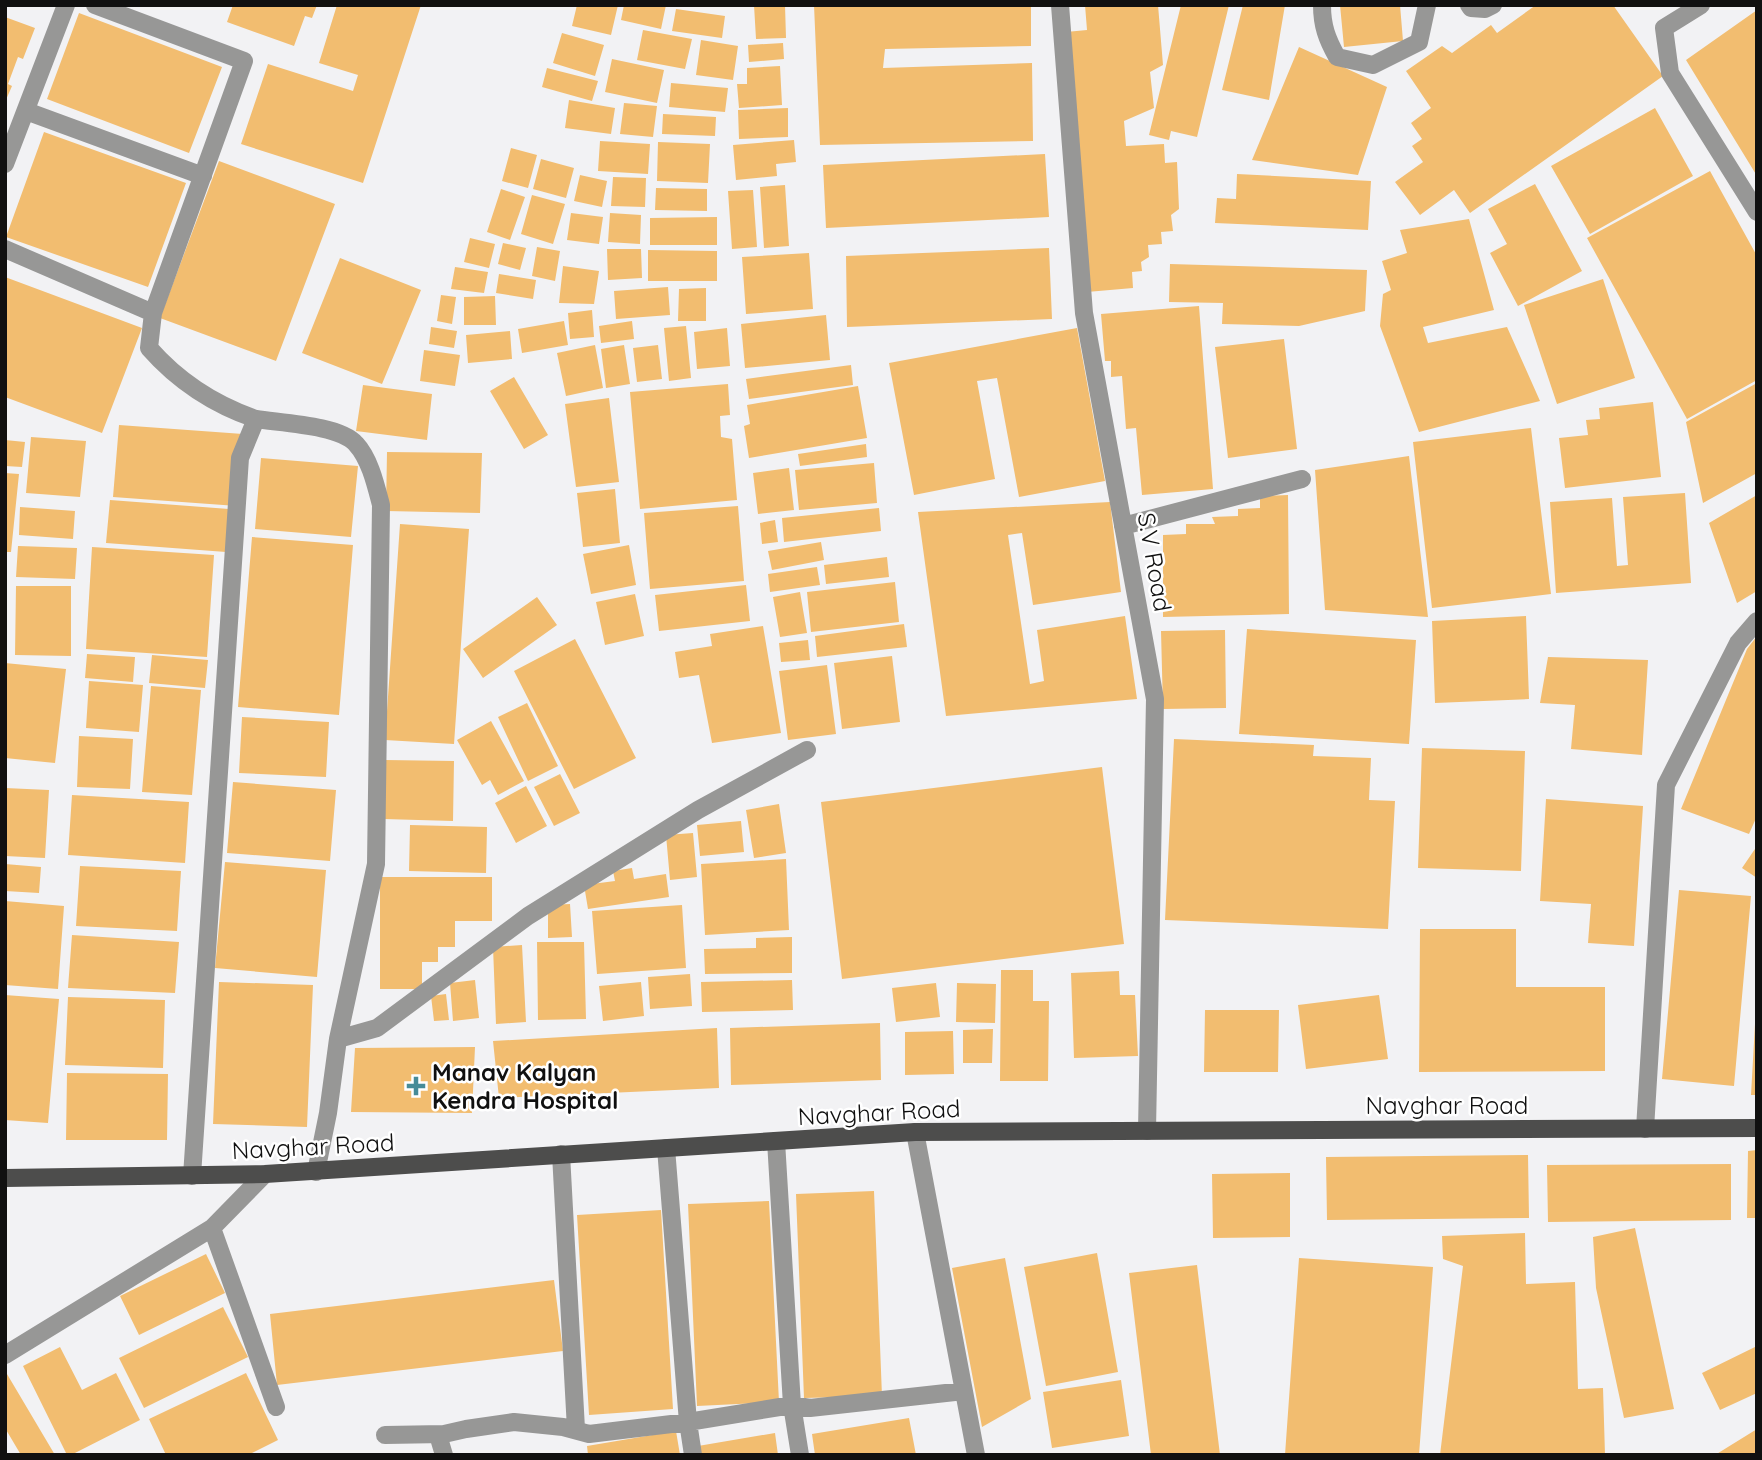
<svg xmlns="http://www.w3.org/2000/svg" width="1762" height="1460" viewBox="0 0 1762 1460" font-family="Quicksand,sans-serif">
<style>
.building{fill:#f2bd70}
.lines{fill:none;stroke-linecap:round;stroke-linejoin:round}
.minor{stroke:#979796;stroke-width:18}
.major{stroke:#4d4d4c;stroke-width:18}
.poi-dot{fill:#468b98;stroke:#fff;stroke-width:2.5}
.labels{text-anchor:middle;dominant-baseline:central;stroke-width:5;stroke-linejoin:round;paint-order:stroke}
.street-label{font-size:24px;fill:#101010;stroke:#fff}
.poi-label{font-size:24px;font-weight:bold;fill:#101010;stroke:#fff;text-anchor:start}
</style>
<rect width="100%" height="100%" fill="#f2f2f4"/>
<!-- building -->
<path class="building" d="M233 5H317L312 18 305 16 294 46 227 22Z
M337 5H421L363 183 241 144 268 64 353 91 358 75 319 63Z
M577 5H618L611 35 572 26Z
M624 5H666L661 29 621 20Z
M754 5H785L786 38 756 39Z
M814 5H1031V46L885 49 883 68 1032 63 1033 141 820 145Z
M1085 5H1158L1163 65 1150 72 1154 108 1124 121 1126 146 1164 144 1165 163 1177 162 1179 209 1171 215 1173 231 1161 232 1162 244 1148 245 1149 257 1141 262 1142 271 1132 272 1133 288 1087 292 1066 32 1087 30Z
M1181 5H1229L1197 137 1171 131 1169 140 1149 135Z
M1243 5H1285L1269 100 1222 90Z
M1340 5H1400L1403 41 1344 47Z
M1536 5H1613L1663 76 1470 213 1454 190 1420 215 1395 182 1423 162 1412 146 1422 139 1411 123 1431 108 1406 71 1442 46 1452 53 1491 25 1497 33Z
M676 9 725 16 722 38 672 31Z
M1757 10V176L1686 60Z
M79 13 222 67 189 153 47 99Z
M5 17 35 28 23 59 18 57 8 84 12 86 5 102Z
M643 30 692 39 685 69 637 60Z
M562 33 604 45 595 76 553 63Z
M701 40 738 46 733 80 696 75Z
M783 43 784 59 749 62 748 45Z
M1299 47 1387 87 1358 175 1252 160Z
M612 59 664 70 657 103 605 92Z
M780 66 782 105 739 108 737 84H747V68Z
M547 68 598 81 592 101 542 87Z
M671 83 728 88 725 112 669 107Z
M569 100 615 108 611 134 565 128Z
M624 103 657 106 653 137 620 134Z
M788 108V137L739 139 738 110Z
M1655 108 1693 176 1590 234 1551 166Z
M663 114 716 117 715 136 662 134Z
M44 132 186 183 148 287 6 237Z
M794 140 796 162 776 164 777 176 736 180 733 145Z
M600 141 650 144 648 174 598 171Z
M658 142 710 144 708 183 657 181Z
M511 148 537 155 528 188 502 181Z
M1045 154 1049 217 826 228 823 165Z
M541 159 574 168 566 198 533 189Z
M219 161 335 204 276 361 160 318Z
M1710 171 1757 256V380L1687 419 1587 238Z
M1237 174 1371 181 1368 230 1215 223 1217 198 1236 199Z
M580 175 607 181 602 207 574 201Z
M613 177 646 178 645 207 611 206Z
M1535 184 1582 271 1518 306 1490 253 1507 244 1488 209Z
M785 185 789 246 764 248 760 187Z
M656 188 707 189V211L655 210Z
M501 189 525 197 510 240 487 232Z
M753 190 757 247 732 249 728 191Z
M532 195 565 204 553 244 521 234Z
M571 213 603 217 599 244 567 240Z
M610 213 641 215 640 244 608 242Z
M717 217V245H650V218Z
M1469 219 1494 310 1423 327 1428 343 1507 327 1540 401 1419 432 1380 326 1383 294 1391 290 1382 261 1407 253 1400 230Z
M470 238 495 244 489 268 464 262Z
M503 243 526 248 520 270 498 264Z
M537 247 560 251 555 281 532 276Z
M1049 248 1052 319 847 327 846 256Z
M607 249H641L642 278 608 280Z
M648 250 717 251V281H648Z
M809 253 813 309 746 314 742 257Z
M340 258 421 290 382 384 302 353Z
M1170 264 1367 270 1365 311 1299 326 1222 324 1223 303 1169 302Z
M563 266 599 271 594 304 559 303Z
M455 267 488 272 484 293 451 289Z
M499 274 536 280 533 299 496 293Z
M5 277 142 328 102 433 5 397Z
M1603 279 1635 378 1557 404 1524 305Z
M668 287 670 315 616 319 614 291Z
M706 288V321H678L679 289Z
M441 295 456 297 452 324 437 321Z
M495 296 496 325H464V297Z
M1199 306 1213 489 1142 495 1136 428 1126 429 1122 376 1111 377V361H1105L1101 314Z
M592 310 594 337 570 339 568 313Z
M826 315 830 360 745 368 741 324Z
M564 321 568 345 522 353 518 329Z
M632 321 634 339 601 343 599 326Z
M686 326 691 378 669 381 664 328Z
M431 327 457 331 454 348 429 344Z
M727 328 730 366 697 369 694 332Z
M1077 328 1105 481 1019 497 997 378 977 381 995 479 914 495 889 363Z
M510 331 512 359 468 363 466 335Z
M1284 339 1297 449 1228 458 1215 347Z
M595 345 603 388 566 396 557 353Z
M624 345 630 384 606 388 601 349Z
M658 345 662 379 637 382 633 348Z
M424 350 460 355 455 386 420 381Z
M851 365 853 385 749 399 746 379Z
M514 377 548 435 524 449 490 391Z
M1757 383V473L1703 503 1686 422Z
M728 384 730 415 720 416 721 437 732 439 737 500 640 509 630 392Z
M363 385 432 394 427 440 356 431Z
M858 386 867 438 749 458 744 426 750 424 747 405Z
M609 398 619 482 576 487 565 404Z
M1653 402 1661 477 1565 488 1559 438 1588 435 1586 420 1600 419 1599 408Z
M119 425 243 434 237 506 113 497Z
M1531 428 1551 594 1432 608 1413 442Z
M31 437 86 441 80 497 26 493Z
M5 440 25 442 22 467 5 466Z
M866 444 867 457 800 466 798 454Z
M387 452 482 453 480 513 386 511Z
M1409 456 1428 617 1325 610 1315 470Z
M261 458 358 466 351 537 255 529Z
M874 463 877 503 799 510 795 470Z
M789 468 794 510 758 514 753 473Z
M5 473 19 474 11 552H5Z
M615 489 620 543 583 547 577 493Z
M1685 493 1691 583 1556 593 1550 502 1612 498 1617 566 1628 565 1623 497Z
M1288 495 1289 614 1163 617V535L1186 534V524H1215L1212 517 1238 516V509L1260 508V496Z
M1757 495V591L1737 603 1709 523Z
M110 500 229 509 226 552 106 543Z
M1110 502 1121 592 1033 605 1022 533 1008 535 1030 684 1044 681 1037 630 1125 616 1137 699 946 716 918 512Z
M738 506 744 581 650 589 644 513Z
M20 507 75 511 73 539 19 535Z
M879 508 881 531 784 542 782 518Z
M775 520 778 542 762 544 760 523Z
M400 524 469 529 454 744 385 740Z
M252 537 353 545 339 715 238 707Z
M821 542 824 560 772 570 768 551Z
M629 545 636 585 591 594 583 554Z
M18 546 77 548 75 579 16 577Z
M92 547 214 555 207 657 86 649Z
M887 557 889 577 826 584 824 565Z
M817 567 820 585 770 592 768 574Z
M895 582 899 622 811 632 807 592Z
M746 585 750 621 659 631 655 595Z
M16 586H71V656L15 655Z
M800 592 807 633 780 637 773 597Z
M635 594 644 636 605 645 596 602Z
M537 597 557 625 483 678 463 649Z
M1526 616 1529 699 1435 703 1432 621Z
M904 624 907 647 817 657 815 636Z
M763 626 781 733 712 743 699 675 679 678 675 652 712 646 710 634Z
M1247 629 1416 640 1409 744 1239 734Z
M1225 630 1226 708 1163 709 1161 631Z
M1757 636V816L1749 834 1681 809 1747 649Z
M575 639 636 758 574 789 514 671Z
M808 640 810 660 781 662 779 643Z
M87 654 135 657 133 682 85 678Z
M152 655 208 660 205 688 149 683Z
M892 656 900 722 842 729 834 663Z
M1548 657 1648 660 1642 755 1571 749 1575 705 1540 703Z
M5 663 66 669 55 763 5 758Z
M827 665 836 734 788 740 779 671Z
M89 681 143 685 139 732 86 728Z
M151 686 201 690 192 795 142 792Z
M527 703 558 766 528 781 498 717Z
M242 717 329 722 326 777 239 773Z
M491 721 524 781 498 795 490 780 482 785 457 740Z
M79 736 133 739 130 789 77 787Z
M1174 739 1314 745 1313 756 1371 758 1369 800 1395 801 1388 929 1165 920Z
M1422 748 1525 751 1521 871 1418 868Z
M385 760 454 761 453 821 384 819Z
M1102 767 1124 944 842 979 821 802Z
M560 774 580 813 554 826 534 787Z
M233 782 336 790 330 861 227 853Z
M526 786 547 826 516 843 495 803Z
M5 788 49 790 45 858 5 856Z
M72 795 189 802 185 863 68 855Z
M1546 799 1643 806 1634 946 1588 943 1591 904 1540 901Z
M779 804 786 853 754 858 746 810Z
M741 821 744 852 700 856 697 825Z
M410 825 487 827 486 873 409 871Z
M693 833 697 877 670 880 666 835Z
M1757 846V878L1742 868Z
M786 859 789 930 705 935 701 864Z
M225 862 326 870 317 977 215 968Z
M5 864 41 867 39 893 5 891Z
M80 866 181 871 177 931 76 926Z
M632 868 634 879 666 874 669 897 588 909 584 885 615 881 613 871Z
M380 877H492V921H455V947H438V962H422V989H380Z
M1679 890 1751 896 1734 1086 1662 1079Z
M5 901 64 906 58 989 5 985Z
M570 904 572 937 548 938V905Z
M682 905 686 968 597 974 592 911Z
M1420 929H1516V987H1605V1071L1419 1072Z
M72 935 179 942 175 993 68 988Z
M792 937V973L705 974 704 949 756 948V938Z
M537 942H584L586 1019 538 1020Z
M522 945 526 1022 496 1024 493 947Z
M1001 970H1033V1001H1049L1048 1081H1000Z
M1119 971 1120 995H1135L1138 1056 1074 1058 1071 973Z
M690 974 692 1006 650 1009 648 977Z
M475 980 479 1018 453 1021 450 983Z
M792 980 793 1010 702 1012 701 982Z
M219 982 313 985 307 1127 213 1124Z
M641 982 644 1016 603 1021 599 986Z
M936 983 940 1017 896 1022 892 988Z
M957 983 996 984 995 1023 956 1022Z
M446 994 449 1020 434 1021 431 996Z
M5 995 59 999 48 1123 5 1120Z
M1379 995 1388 1059 1306 1069 1298 1005Z
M68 997 165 1000 163 1068 65 1065Z
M1205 1010H1279L1278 1072H1204Z
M880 1023 881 1080 731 1085 730 1028Z
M1755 1024H1757V1095H1751Z
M717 1028 719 1088 499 1098 493 1041Z
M993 1029 992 1063H963V1030Z
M953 1031 954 1074 905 1075V1032Z
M475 1047 472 1113 351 1112 355 1048Z
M67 1073 168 1074 167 1140H66Z
M1757 1150V1218H1747L1748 1151Z
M1528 1155 1529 1218 1327 1220 1326 1157Z
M1731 1164V1220L1548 1222 1547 1165Z
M1290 1173V1237L1213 1238 1212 1174Z
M874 1191 882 1396 804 1398 796 1194Z
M769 1201 779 1402 697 1406 688 1204Z
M661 1210 673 1409 589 1415 577 1215Z
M1635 1228 1674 1409 1624 1418 1596 1288 1593 1237Z
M1525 1233 1526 1284 1575 1282 1578 1389 1603 1388 1605 1455H1440L1463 1266 1443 1259 1442 1236Z
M1097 1253 1118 1372 1046 1386 1024 1267Z
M206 1254 225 1293 139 1335 120 1296Z
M1005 1258 1031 1399 982 1427 952 1268Z
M1299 1258 1433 1267 1419 1455H1285Z
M1197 1265 1220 1455H1151L1129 1273Z
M554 1280 563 1351 277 1385 270 1314Z
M223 1307 248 1357 144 1408 119 1358Z
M1757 1346V1393L1720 1410 1702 1373Z
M60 1347 82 1390 116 1373 140 1420 71 1455H67L23 1366Z
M246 1373 278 1440 248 1455H166L149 1419Z
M7 1374 55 1455H21L5 1428V1375Z
M1121 1380 1129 1436 1052 1448 1043 1392Z
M909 1418 916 1455H815L812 1434Z
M1757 1429V1455H1715Z
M676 1431 680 1455H588L587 1446Z
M775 1433 778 1455H699L698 1446Z"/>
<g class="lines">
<!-- minor -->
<path class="minor" d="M95 5 244 61 153 313 149 348C178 381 215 405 256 419L240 458 192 1176
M1060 5 1084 313 1155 699 1147 1131
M1322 5C1322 26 1327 39 1337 57L1373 65 1419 42 1427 5
M1469 5 1471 8 1485 9 1493 5
M1701 5 1664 28 1670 73 1757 212
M26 111 203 176
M5 164 66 5
M5 249 153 313
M256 419C280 423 340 425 356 444 370 459 376 486 381 505L376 864 338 1039
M1123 526 1302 479
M1645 1129 1666 785 1738 643 1757 621
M915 1132 976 1455
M776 1141 792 1405 800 1455
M666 1148 688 1422 693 1455
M561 1154 576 1429
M316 1172 328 1113 338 1039 377 1028 528 916 698 810 807 750
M212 1228 276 1407
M5 1355 212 1228 265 1174
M385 1435 444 1434 466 1429 514 1422 563 1427 589 1434 688 1422 792 1405 810 1408 964 1391
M438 1435 444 1455"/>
<!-- major -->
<path class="major" d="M5 1178 265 1174 915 1132 1757 1128"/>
</g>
<!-- markers -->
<path class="poi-dot" d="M412.5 1075.5h7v7h7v7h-7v7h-7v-7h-7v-7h7z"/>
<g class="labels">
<!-- street labels -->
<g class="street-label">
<text transform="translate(1155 562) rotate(80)">S.V Road</text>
<text x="1447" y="1105">Navghar Road</text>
<text transform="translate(879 1112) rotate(-3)">Navghar Road</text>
<text transform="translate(313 1146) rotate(-3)">Navghar Road</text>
</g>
<!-- poi labels -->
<g class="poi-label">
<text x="432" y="1072">Manav Kalyan<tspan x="432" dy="28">Kendra Hospital</tspan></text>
</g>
</g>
<!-- border -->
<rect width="1762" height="1460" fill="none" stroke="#101010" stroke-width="14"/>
</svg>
